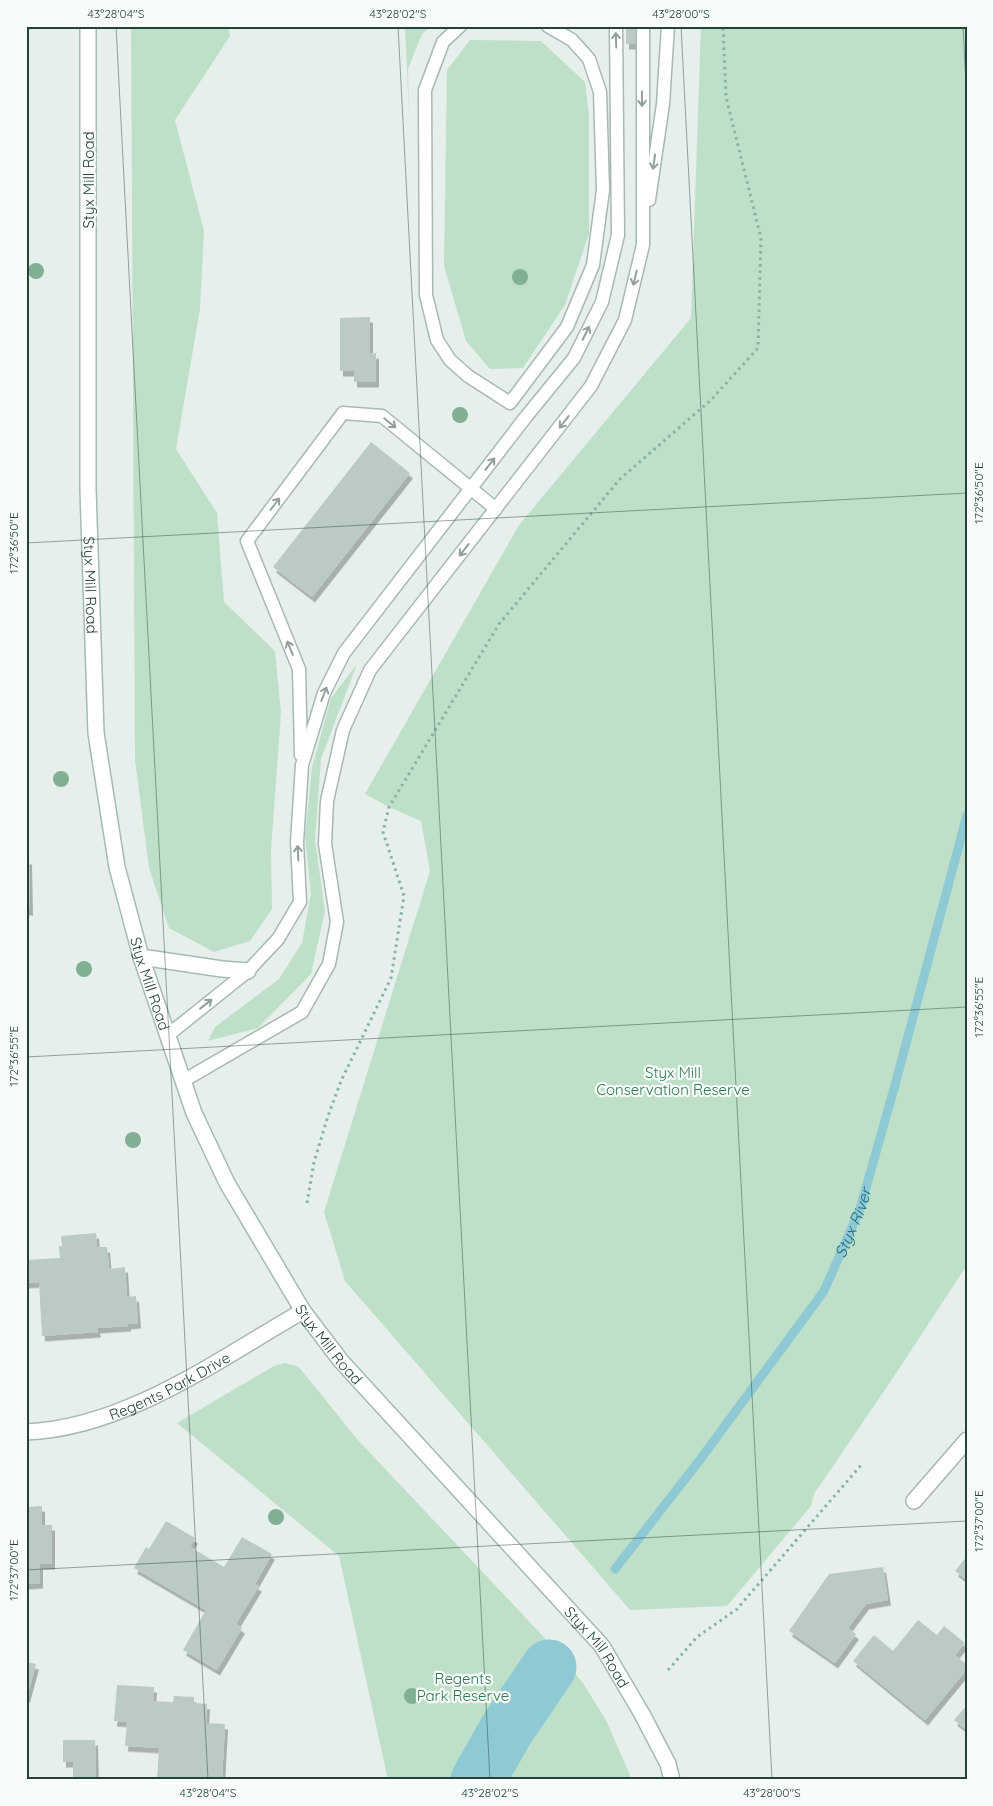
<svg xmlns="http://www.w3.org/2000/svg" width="993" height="1806" viewBox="0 0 993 1806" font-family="Quicksand,sans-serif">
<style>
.green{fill:#bfe0c8}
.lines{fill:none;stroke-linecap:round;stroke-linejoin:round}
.stream{stroke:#8ec9d4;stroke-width:9}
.river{stroke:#8ec9d4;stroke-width:55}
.building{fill:#bbcac4;filter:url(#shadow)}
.lane-casing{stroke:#a8b8b2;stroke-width:15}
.street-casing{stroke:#a8b8b2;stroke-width:18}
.secondary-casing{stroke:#a4bbb3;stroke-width:18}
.path{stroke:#86b3a5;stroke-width:3;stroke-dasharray:2.5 4;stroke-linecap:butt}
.lane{stroke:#fff;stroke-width:12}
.street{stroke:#fff;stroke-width:15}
.secondary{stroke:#fff;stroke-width:15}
.tree{fill:#80af93}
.oneway{stroke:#92a09c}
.ticks{fill:none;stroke:#24423a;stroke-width:1;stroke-opacity:0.45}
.labels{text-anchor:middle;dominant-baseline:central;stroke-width:4.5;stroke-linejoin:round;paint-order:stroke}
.street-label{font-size:15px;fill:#24423a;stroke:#f7fbf9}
.park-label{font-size:15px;fill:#2d7a4b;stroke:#f7fbf9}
.water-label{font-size:16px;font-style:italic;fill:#1c6f80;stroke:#f7fbf9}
.neatline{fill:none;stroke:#24423a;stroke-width:2}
.ticks-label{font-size:12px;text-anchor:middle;fill:#24423a}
</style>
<defs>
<filter id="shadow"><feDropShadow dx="3" dy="5.5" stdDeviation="0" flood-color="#0004"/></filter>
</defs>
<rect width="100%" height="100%" fill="#e6efeb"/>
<!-- green -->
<path class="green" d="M131 26H228L230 36 175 120 204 231 200 309 176 449 217 513 224 602 275 651 281 713 271 850 272 909 250 941 214 952 169 928 149 868 135 760Z
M405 26H432L422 34 408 69 409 114Z
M701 26H967V1265L895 1375 814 1494 811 1506 727 1606 630 1610 345 1281 324 1212 430 871 421 821 389 807 365 794 519 525 691 318Z
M470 40 541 41 585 82 589 115V234L565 305 523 368 490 369 466 341 444 266 447 70Z
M357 664 321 759 315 840 325 911 311 974 258 1028 208 1041 215 1027 279 979 302 943 311 894 305 837 312 767 331 698Z
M285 1363 299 1367 357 1439 541 1634 583 1683 607 1722 632 1780H388L339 1556 177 1423 274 1366Z"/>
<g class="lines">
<!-- stream -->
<path class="stream" id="s1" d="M615 1569 699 1461 824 1291 860 1209 895 1085 967 815"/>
<!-- river -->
<path class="river" d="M478 1780 507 1729 549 1667"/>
</g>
<!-- building -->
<path class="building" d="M626 26H637L638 44H626Z
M370 317V354L376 353V382H354V371H340V318Z
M371 442 410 473 312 597 273 567Z
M26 859H29L30 910H26Z
M96 1233 97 1247H107L109 1269 125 1267 127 1297 136 1296 138 1323 128 1324V1326L97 1328 98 1332 42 1336 39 1282 26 1283V1260L60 1258 59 1246H62L61 1236Z
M42 1506V1525H52V1564H40V1583L26 1584V1507Z
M166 1521 195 1538 190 1547 224 1567 242 1537 272 1554 255 1584 259 1586 236 1624 242 1628 217 1670 183 1650 206 1610 134 1568 146 1547 149 1549Z
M967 1556V1580L955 1571Z
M883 1567 888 1600 866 1604 848 1628 856 1634 835 1663 789 1631 829 1574Z
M918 1620 937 1635 944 1626 965 1643 955 1655 967 1665V1669L925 1720 853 1661 874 1635 893 1651Z
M26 1662 36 1664 27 1697H26Z
M117 1685 154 1687 153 1701 173 1702 174 1696 194 1697V1703L207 1704 206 1723 225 1724 222 1780H157L159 1748 125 1746 127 1722 114 1721Z
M967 1705V1730L954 1720Z
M63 1740H95L96 1777H73V1762H63Z"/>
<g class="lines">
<!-- lane casing -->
<g class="lane-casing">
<path id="lane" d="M460 26 443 42 425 90 426 295 437 340 450 360 468 376 510 403 567 327 593 265 603 190 600 92 589 59 572 40 548 26
M649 200 663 104 668 26
M301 755 299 669 247 541 343 413 382 416 496 509
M168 1035 248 971 278 939 300 902 297 842 302 765 324 693 344 653 525 418 574 358 602 302 618 235 616 26
M183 1081 302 1012 329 964 337 922 325 844 327 801 343 730 370 670 591 386 625 320 643 245V26"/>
</g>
<!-- street casing -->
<g class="street-casing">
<g id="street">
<path id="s2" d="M26 1432C126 1428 219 1359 303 1311"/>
<path d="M914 1501 967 1440"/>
</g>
</g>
<!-- secondary casing -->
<g class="secondary-casing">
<g id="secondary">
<path id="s3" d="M88 26V489L96 733 117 867 141 957 194 1113 227 1183 303 1311 341 1361 602 1646 642 1714 668 1764 672 1780"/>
<path d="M141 957 222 969 248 971"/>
</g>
</g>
<!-- path -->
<path class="path" d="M307 1203 314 1162 328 1116 341 1081 391 978 404 896 383 832 389 807 499 624 620 479 711 400 758 348 761 238 726 97 723 26
M668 1670 697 1637 737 1609 862 1464"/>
<!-- lane -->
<use href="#lane" class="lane"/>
<!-- street -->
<use href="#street" class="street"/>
<!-- secondary -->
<use href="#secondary" class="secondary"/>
</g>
<!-- trees -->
<g class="tree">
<circle cx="36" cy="271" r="8"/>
<circle cx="520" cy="277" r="8"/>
<circle cx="460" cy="415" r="8"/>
<circle cx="61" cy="779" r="8"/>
<circle cx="84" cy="969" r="8"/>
<circle cx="133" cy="1140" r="8"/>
<circle cx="276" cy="1517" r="8"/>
<circle cx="412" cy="1696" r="8"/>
</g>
<!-- one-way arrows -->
<defs><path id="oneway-shaft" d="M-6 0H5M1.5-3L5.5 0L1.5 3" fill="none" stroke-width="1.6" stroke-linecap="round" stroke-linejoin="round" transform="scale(1.25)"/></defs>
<g class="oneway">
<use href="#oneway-shaft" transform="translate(616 40) rotate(-92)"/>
<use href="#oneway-shaft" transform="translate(642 99) rotate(90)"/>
<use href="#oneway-shaft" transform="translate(654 162) rotate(98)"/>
<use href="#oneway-shaft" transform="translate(635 278) rotate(103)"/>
<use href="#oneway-shaft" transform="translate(586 333) rotate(-63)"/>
<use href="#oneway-shaft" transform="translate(564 422) rotate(128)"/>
<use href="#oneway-shaft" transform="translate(390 423) rotate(39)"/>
<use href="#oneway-shaft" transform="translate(490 464) rotate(-52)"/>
<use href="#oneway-shaft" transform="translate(275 504) rotate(-53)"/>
<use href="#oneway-shaft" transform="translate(464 550) rotate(128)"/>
<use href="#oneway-shaft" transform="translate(290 648) rotate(-112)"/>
<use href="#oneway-shaft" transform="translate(324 694) rotate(-69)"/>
<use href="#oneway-shaft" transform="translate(298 853) rotate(-93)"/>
<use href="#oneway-shaft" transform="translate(206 1004) rotate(-38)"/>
</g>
<!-- ticks -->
<path class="ticks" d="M116 26 208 1780M398 26 490 1780M681 26 772 1780M963 26 967 104M26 29 76 26M26 543 967 493M26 1057 967 1007M26 1570 967 1521"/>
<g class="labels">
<!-- street labels -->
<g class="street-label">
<text transform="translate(88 180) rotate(-90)">Styx Mill Road</text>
<text stroke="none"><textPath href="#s3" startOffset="559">Styx Mill Road</textPath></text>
<text stroke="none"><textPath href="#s3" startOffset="964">Styx Mill Road</textPath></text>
<text stroke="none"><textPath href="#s3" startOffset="1369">Styx Mill Road</textPath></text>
<text stroke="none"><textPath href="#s2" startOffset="152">Regents Park Drive</textPath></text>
<text stroke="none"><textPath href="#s3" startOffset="1774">Styx Mill Road</textPath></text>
</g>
<!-- park labels -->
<g class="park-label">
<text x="673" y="1072">Styx Mill<tspan x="673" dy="17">Conservation Reserve</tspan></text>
<text x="463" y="1678">Regents<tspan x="463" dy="17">Park Reserve</tspan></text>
</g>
<!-- water labels -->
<g class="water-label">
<text stroke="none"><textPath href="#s1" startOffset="422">Styx River</textPath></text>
</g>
</g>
<!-- border -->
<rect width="993" height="1806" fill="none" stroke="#f7fbf9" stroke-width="55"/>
<rect x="28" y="28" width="938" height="1750" class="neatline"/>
<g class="ticks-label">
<text x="116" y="18">43°28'04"S</text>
<text x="398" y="18">43°28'02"S</text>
<text x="681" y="18">43°28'00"S</text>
<text transform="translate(979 493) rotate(-90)" y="4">172°36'50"E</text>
<text transform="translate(14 543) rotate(-90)" y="4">172°36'50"E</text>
<text transform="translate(979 1007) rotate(-90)" y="4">172°36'55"E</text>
<text transform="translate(14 1056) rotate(-90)" y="4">172°36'55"E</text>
<text transform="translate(979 1521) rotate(-90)" y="4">172°37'00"E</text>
<text transform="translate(14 1570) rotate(-90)" y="4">172°37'00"E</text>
<text x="208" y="1797">43°28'04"S</text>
<text x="490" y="1797">43°28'02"S</text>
<text x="772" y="1797">43°28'00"S</text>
</g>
</svg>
